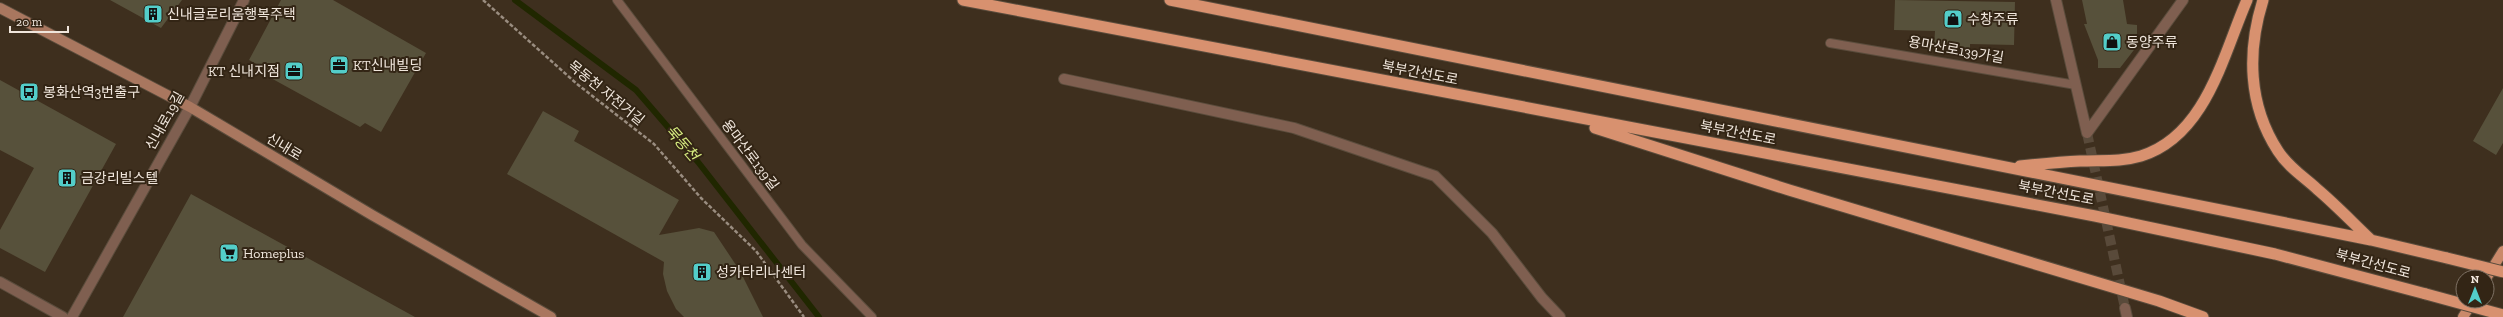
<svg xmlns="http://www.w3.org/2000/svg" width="2503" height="317" viewBox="0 0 2503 317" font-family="'Zilla Slab','Noto Sans KR',serif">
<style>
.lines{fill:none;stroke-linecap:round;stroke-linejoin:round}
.stream{stroke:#202700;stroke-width:6}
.building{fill:#57513b}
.minor-tunnel{stroke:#594a3a;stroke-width:10;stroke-dasharray:10 5;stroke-linecap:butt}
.service-casing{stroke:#5a4c3c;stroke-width:10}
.minor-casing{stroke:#5a4c3c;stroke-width:12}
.tertiary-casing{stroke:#5a4c3c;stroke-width:12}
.secondary-casing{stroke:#5a4c3c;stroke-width:12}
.primary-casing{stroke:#5a4c3c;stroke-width:12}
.trunk-casing{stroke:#5a4c3c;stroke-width:13}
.path{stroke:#9a8d80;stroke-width:2.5;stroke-dasharray:4 2;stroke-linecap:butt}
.service{stroke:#7f5f50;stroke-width:8}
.minor{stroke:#7f5f50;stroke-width:10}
.tertiary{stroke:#7f5f50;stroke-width:10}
.secondary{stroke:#a9775f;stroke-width:10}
.primary{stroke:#ca896a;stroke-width:10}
.trunk{stroke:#d8916f;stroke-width:11}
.trunk-bridge-casing{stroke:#5a4c3c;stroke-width:13;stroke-linecap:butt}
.trunk-bridge{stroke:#d8916f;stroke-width:11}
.labels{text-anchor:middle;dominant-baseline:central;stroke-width:4;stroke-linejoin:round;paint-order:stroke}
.poi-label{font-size:14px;fill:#f0e6dc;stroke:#332515;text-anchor:start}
.street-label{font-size:14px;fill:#f0e6dc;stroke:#332515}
.water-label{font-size:15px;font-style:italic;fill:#d8ee81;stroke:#332515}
</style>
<rect width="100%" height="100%" fill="#3e2f1e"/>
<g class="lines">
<!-- stream -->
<path class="stream" d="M515 0 636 90 698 162 819 317"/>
</g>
<!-- building -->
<path class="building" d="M110 0H182L161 28Z
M281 0H333L426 53 381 132 365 123 360 127 269 77 268 70 249 60Z
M1895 0 2015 2 2014 45 1970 44V49L1934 47 1935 31 1894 30Z
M2082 0H2123L2127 24 2137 25V46L2120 68H2098V60L2084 24H2087Z
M0 80 116 144 45 272 0 248V230L34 168 0 150Z
M2503 88V143L2496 155 2473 141Z
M543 111 579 131 574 141 679 200 659 235 699 228 714 232 740 271 763 317H684L676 309 667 291 663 274 664 262 507 174Z
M191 194 415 317H123Z"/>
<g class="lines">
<!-- minor-tunnel -->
<path class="minor-tunnel" d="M2087 133 2125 308"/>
<!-- service casing -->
<g class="service-casing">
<path id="service" d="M617 0 802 245 872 317
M1830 43 2076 85"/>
</g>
<!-- minor casing -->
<g class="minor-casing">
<path id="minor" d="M2056 0 2087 133
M1064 79 1294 128 1435 176 1492 233 1542 298 1560 317
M2087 133 2183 0
M2125 308 2127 317"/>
</g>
<!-- tertiary casing -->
<g class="tertiary-casing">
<path id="tertiary" d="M0 282 63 317
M72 317 190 107 244 0"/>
</g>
<!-- secondary casing -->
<g class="secondary-casing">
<path id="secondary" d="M0 8 190 107 372 215 551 317"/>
</g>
<!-- primary casing -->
<g class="primary-casing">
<path id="primary" d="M2487 277 2503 251
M2463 317 2473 301"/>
</g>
<!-- trunk casing -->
<g class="trunk-casing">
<path id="trunk" d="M963 0 2095 216 2275 254 2426 294
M1170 0 2371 240 2447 258
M2263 0C2247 51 2248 105 2278 151 2288 167 2304 177 2317 189 2336 205 2353 223 2370 239
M1595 128 1789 190 2159 301 2203 317
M2020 166C2040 164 2060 162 2080 161 2101 160 2121 162 2141 156 2206 136 2223 55 2247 0"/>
</g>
<!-- path -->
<path class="path" d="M483 0 577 84 654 144 701 198 756 251 804 317"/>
<!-- service -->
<use href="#service" class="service"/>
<!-- minor -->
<use href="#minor" class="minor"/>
<!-- tertiary -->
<use href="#tertiary" class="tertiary"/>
<!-- secondary -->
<use href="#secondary" class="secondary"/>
<!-- primary -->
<use href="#primary" class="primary"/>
<!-- trunk -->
<use href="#trunk" class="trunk"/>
<!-- trunk-bridge casing -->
<g class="trunk-bridge-casing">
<path id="trunk-bridge" d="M2447 258 2503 272
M2426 294 2503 315"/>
</g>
<!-- trunk-bridge -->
<use href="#trunk-bridge" class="trunk-bridge"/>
</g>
<!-- icons -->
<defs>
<g id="building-square" transform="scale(1)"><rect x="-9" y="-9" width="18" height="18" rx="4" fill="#53cdc9" stroke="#332515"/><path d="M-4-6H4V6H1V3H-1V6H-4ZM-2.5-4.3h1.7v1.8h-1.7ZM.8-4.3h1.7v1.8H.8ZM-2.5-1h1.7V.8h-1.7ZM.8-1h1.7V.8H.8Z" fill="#111"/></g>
<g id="shop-square" transform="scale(1)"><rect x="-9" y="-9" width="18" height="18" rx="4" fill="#53cdc9" stroke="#332515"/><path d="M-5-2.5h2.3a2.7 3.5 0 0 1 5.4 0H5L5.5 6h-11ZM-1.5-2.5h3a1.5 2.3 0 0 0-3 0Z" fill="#111"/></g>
<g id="office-square" transform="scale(1)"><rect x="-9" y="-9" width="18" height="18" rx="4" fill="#53cdc9" stroke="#332515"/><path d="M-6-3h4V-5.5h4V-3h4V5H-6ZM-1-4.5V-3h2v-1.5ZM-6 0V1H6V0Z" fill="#111"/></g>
<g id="bus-square" transform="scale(1)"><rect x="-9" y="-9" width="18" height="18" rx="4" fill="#53cdc9" stroke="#332515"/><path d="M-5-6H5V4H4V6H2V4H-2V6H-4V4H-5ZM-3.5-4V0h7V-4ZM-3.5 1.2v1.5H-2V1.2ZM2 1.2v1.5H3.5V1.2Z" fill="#111"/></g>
<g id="supermarket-square" transform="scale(1)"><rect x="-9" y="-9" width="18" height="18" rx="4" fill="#53cdc9" stroke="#332515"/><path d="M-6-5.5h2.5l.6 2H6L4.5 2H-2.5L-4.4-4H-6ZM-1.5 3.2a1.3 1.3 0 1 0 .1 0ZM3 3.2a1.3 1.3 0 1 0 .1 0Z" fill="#111"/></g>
</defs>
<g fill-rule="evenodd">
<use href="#building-square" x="153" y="14"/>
<use href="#shop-square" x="1953" y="19"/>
<use href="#shop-square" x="2112" y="42"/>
<use href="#office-square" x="339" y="65"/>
<use href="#office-square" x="294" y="71"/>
<use href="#bus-square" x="29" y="92"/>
<use href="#building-square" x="67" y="178"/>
<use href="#supermarket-square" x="229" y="253"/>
<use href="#building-square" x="702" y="272"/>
</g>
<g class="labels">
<!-- poi labels -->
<g class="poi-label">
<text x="167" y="14">신내글로리움행복주택</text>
<text x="1967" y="19">수창주류</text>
<text x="2126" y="42">동양주류</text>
<text x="353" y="65">KT신내빌딩</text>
<text x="280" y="71" text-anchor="end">KT 신내지점</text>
<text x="43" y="92">봉화산역3번출구</text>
<text x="81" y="178">금강리빌스텔</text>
<text x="243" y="253">Homeplus</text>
<text x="716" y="272">성카타리나센터</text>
</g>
<!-- street labels -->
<g class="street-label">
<text transform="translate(1956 50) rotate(10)">용마산로139가길</text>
<text transform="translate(1420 73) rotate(11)">북부간선도로</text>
<text transform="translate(606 93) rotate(39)">목동천 자전거길</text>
<text transform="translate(165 121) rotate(-61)">신내로19길</text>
<text transform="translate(1738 133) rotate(11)">북부간선도로</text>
<text transform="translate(284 147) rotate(31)">신내로</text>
<text transform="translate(750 155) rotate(53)">용마산로139길</text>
<text transform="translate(2056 193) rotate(11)">북부간선도로</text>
<text transform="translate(2373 264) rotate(15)">북부간선도로</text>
</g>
<!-- water labels -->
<g class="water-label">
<text transform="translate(682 143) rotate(49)">묵동천</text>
</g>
</g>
<!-- north arrow -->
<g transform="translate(2475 289)"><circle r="19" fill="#332515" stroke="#7f7265"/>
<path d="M0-3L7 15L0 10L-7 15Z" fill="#53cdc9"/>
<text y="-6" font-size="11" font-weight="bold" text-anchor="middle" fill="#f0e6dc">N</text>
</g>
<!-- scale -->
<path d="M10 26v6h58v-6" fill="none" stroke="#f0e6dc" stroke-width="2"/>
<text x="16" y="26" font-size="12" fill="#f0e6dc" stroke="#332515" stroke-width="3" paint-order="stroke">20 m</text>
</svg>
